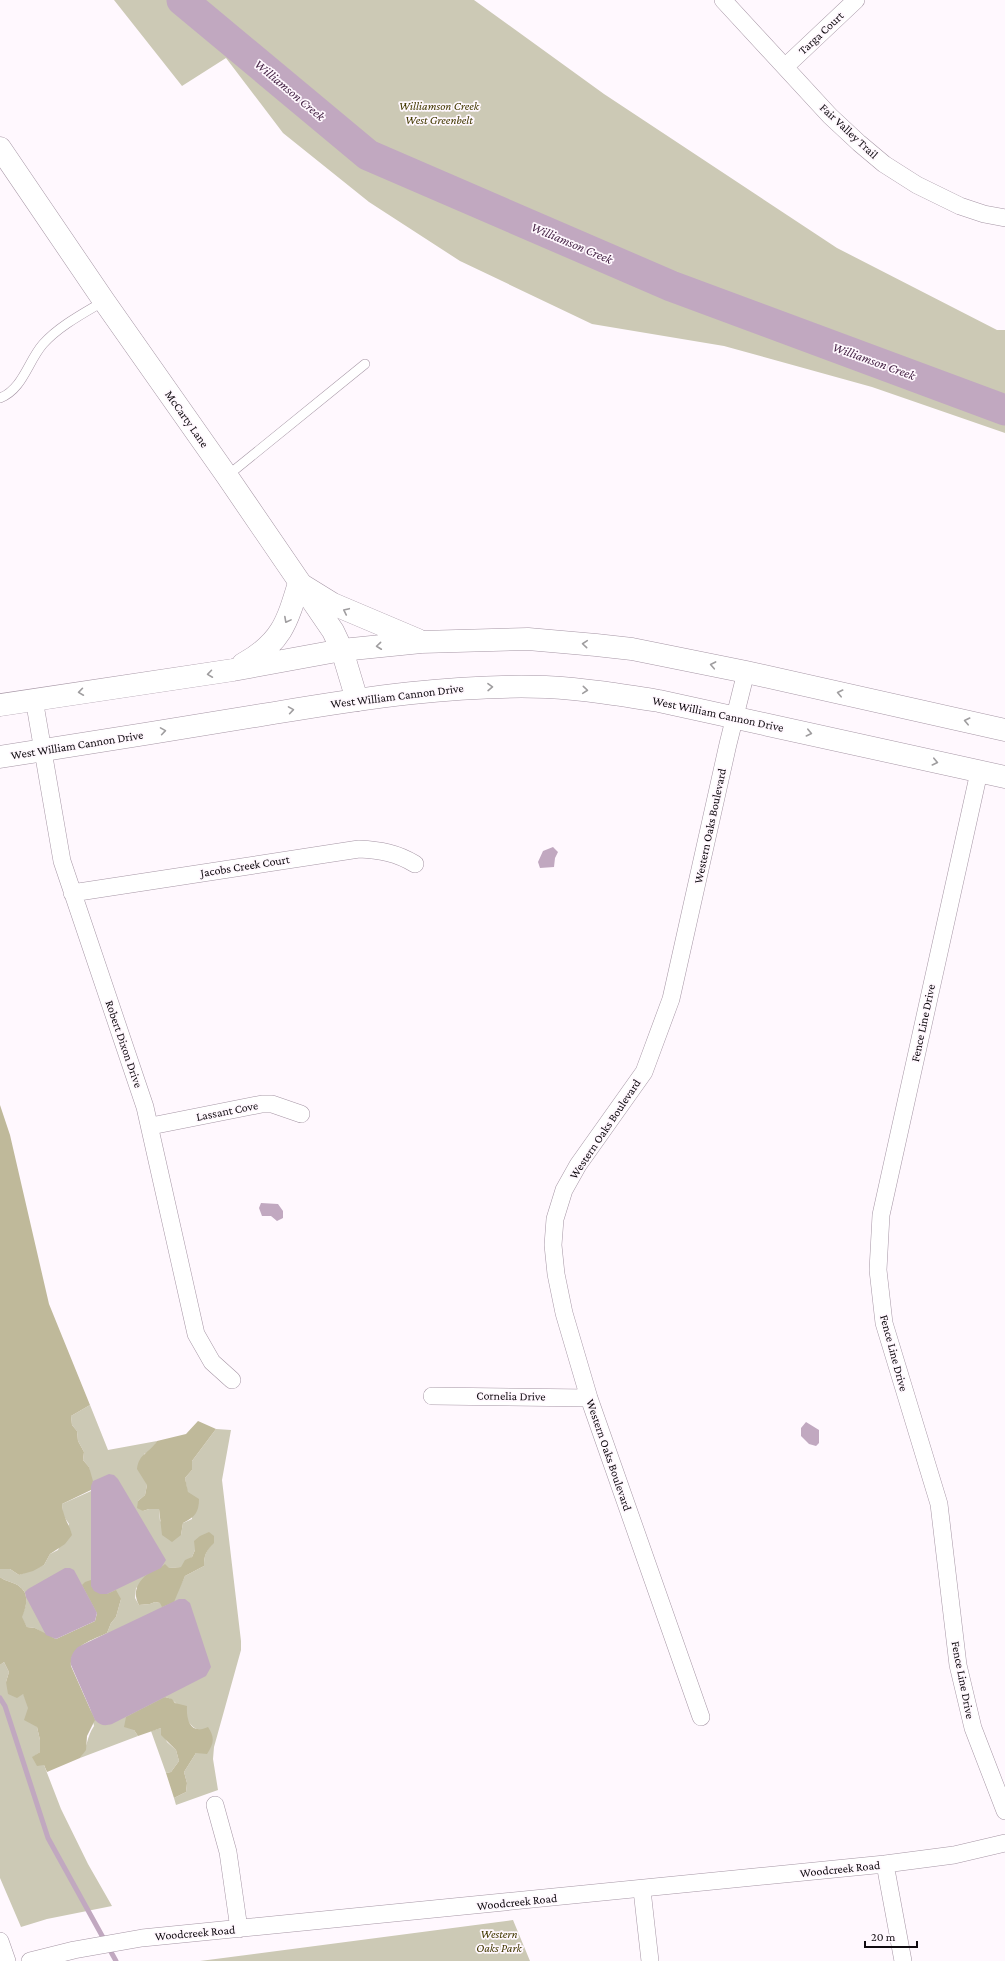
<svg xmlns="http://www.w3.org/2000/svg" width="1005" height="1961" viewBox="0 0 1005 1961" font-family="'Crimson Pro',serif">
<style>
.green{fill:#ccc9b5;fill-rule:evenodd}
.forest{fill:#bfb99a}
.water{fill:#c1a8c0}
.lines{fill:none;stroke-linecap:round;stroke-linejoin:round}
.stream{stroke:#c1a8c0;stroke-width:5}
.river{stroke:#c1a8c0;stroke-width:31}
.service-casing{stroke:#a696a5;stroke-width:10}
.minor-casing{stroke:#a696a5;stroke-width:18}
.tertiary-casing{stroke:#a696a5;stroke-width:23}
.secondary-casing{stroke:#a696a5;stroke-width:23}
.service{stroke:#fff;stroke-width:9}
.minor{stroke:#fff;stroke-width:17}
.tertiary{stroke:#fff;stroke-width:22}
.secondary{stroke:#fff;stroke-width:22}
.oneway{stroke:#9f9d9f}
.labels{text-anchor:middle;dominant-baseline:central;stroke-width:3.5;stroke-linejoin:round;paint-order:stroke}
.street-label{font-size:12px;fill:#100b10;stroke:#fff8fe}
.park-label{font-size:12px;font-style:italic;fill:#423900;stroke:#fff8fe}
.water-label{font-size:13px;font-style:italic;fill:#472547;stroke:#fff8fe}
</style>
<rect width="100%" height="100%" fill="#fff8fe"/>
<!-- green -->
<path class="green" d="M114 0H474L604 94 837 248 997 330H1005V433L872 387 724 346 592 324 460 261 369 202 283 133 226 58 182 86Z
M90 1405 108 1450 157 1441 152 1450 144 1454 147 1485 145 1495 138 1501 143 1511 149 1509H159L160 1521 181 1535 183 1523 192 1519 185 1478 192 1470V1461L216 1429 231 1430 222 1480 241 1641V1650L214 1747 213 1759 218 1790 176 1805 174 1798 186 1792 187 1783 184 1772 196 1753 201 1730C185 1729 184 1701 165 1697L134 1730 138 1736 80 1758C88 1747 86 1738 94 1726L78 1647 107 1633 111 1623 116 1617 121 1599 51 1638 35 1628 27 1627 21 1617C26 1608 30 1594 20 1587 15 1582 6 1582 0 1577V1569H10L19 1575 44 1565 50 1554 58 1550 69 1524 63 1515 62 1504 91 1491 89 1467 83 1460 84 1452 78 1441 77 1431 72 1425 71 1416ZM213 1543C206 1551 204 1555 204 1566L185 1576 175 1596 160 1603 155 1602 150 1604 139 1605 135 1598 136 1588 169 1568 182 1567 192 1557 195 1550Z
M4 1662 9 1672 6 1682 23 1693 37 1727 40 1740V1752L33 1757 44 1765 61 1809 88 1864 112 1906 47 1919 21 1927 0 1878V1665Z
M161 1728 167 1742 176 1750 179 1761 171 1772 166 1773 151 1731Z
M513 1920 530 1961H200Z"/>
<!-- forest -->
<path class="forest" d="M0 1105 10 1135 49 1304 90 1405 71 1416 72 1425 77 1431 78 1441 84 1452 83 1460 89 1467 93 1481 91 1490 62 1504C63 1518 69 1523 72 1535L65 1544 50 1554 44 1565 33 1571 19 1575 10 1569H0Z
M198 1421 216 1429 192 1461V1470L185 1478 188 1492 199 1499C199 1512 195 1517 183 1523L181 1535 172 1542 162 1535 159 1509H149L143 1511 137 1508 138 1501 145 1495 147 1485 137 1469C139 1453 149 1454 157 1441L186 1434Z
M209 1532 214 1536V1543C206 1551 204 1555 204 1566L185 1576 174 1602 162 1607 160 1603 155 1602 150 1604 139 1605C133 1594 136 1585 145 1576 151 1571 159 1570 165 1564L169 1568 181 1567 185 1560 192 1557 195 1550 194 1541 200 1536Z
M0 1577C6 1582 15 1582 20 1587 30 1594 26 1608 22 1617L27 1627 35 1628 56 1639 95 1621 97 1613 82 1585 85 1582 91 1580V1586L107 1594 116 1590 121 1599 116 1617 111 1623 107 1633C93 1640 69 1646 71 1666L95 1720 87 1736 86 1750 80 1758 47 1772 44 1765 37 1766 32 1757 40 1752V1740L37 1727 24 1720 28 1708 23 1694 17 1698 8 1694 6 1682 9 1672 4 1662 0 1665Z
M165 1697 172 1699 175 1703 187 1706C186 1721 191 1735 208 1727 215 1738 214 1743 207 1754L196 1753 184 1772 187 1783 186 1792 174 1798 166 1773 171 1772 179 1761 176 1750 161 1735V1728L138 1736 134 1730 124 1727 126 1717Z"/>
<!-- water -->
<path class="water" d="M553 847 558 852 555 858 554 867 540 868 538 862 543 851Z
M261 1203 278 1204 283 1211V1218L277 1221 271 1216H262L259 1208Z
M806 1422 819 1430V1443L816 1446 809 1444 801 1436V1428Z
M109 1474 114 1475 118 1479 166 1560 161 1568 107 1594H100L94 1591 91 1586V1486L93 1481Z
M65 1568H70L74 1570 97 1613 95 1621 56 1639 46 1635 26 1597 25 1592 28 1589Z
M179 1599H185L190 1603 211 1667 206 1676 112 1724C105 1726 101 1726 95 1720L71 1665C70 1657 72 1653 78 1647Z"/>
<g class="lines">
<!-- stream -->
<path class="stream" d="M0 1698 5 1706 48 1838 116 1961"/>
<!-- river -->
<path class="river" d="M182 0 368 155 671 286 1005 410"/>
<!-- service casing -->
<g class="service-casing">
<path id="service" d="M0 398C23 389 28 361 43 344 59 326 84 313 104 301
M227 476 365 364"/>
</g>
<!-- minor casing -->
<g class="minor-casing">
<path id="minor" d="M723 0 830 116 859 143 884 164 917 185 960 206 984 214 1005 218
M786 66 856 0
M34 699 62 861 145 1107 196 1334 212 1362 232 1380
M979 772 881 1215 878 1270 884 1323 939 1504 958 1665 973 1728 1005 1811
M72 893 359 849C380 850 397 853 415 864
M151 1126 262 1104H272L301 1114
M432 1396 589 1398
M701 1717 589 1398 564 1313 556 1274 553 1245 555 1219 564 1190 578 1165 644 1072 671 999 728 744 746 672
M215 1805 228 1852 239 1929
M885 1864 903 1961
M642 1890 650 1961
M0 1941 7 1961
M30 1961 74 1950 142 1938 885 1864 954 1855 1005 1843"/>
</g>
<!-- tertiary casing -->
<g class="tertiary-casing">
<path id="tertiary" d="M0 148 104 301 227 476 333 631 342 650 357 700"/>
</g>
<!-- secondary casing -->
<g class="secondary-casing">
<path id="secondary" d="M243 664C281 643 287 623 299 583L333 604 418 640
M0 705 233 670 342 650 421 642 528 639 596 645 632 649 746 672 1005 730
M0 757C91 743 183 728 274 713 364 698 455 684 546 687 585 689 622 695 659 701L1005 777"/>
</g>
<!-- service -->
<use href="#service" class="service"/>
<!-- minor -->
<use href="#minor" class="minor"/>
<!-- tertiary -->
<use href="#tertiary" class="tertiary"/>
<!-- secondary -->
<use href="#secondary" class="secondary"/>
</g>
<!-- one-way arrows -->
<defs><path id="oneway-chevron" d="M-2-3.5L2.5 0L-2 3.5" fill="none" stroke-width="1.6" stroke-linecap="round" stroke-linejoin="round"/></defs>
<g class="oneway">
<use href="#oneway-chevron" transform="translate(346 611) rotate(-155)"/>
<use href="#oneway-chevron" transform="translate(287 620) rotate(118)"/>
<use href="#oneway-chevron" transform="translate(585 644) rotate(-175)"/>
<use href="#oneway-chevron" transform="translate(379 646) rotate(174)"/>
<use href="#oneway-chevron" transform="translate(713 665) rotate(-169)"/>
<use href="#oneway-chevron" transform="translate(210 674) rotate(172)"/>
<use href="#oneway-chevron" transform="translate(490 687) rotate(-1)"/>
<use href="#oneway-chevron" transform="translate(585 690) rotate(5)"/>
<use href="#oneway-chevron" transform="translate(81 692) rotate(172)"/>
<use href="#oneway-chevron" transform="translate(840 693) rotate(-167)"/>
<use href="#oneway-chevron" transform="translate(291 710) rotate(-9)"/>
<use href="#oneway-chevron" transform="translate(967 721) rotate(-167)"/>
<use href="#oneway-chevron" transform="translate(163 731) rotate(-9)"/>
<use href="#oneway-chevron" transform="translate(809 733) rotate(13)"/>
<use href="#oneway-chevron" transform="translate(935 762) rotate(13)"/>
</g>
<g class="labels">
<!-- street labels -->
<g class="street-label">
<text transform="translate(821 33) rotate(-43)">Targa Court</text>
<text transform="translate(849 131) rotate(43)">Fair Valley Trail</text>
<text transform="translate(187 419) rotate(55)">McCarty Lane</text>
<text transform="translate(397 696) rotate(-7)">West William Cannon Drive</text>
<text transform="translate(718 714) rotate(12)">West William Cannon Drive</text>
<text transform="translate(77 745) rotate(-9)">West William Cannon Drive</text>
<text transform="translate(710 826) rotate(-78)">Western Oaks Boulevard</text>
<text transform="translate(245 866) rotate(-9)">Jacobs Creek Court</text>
<text transform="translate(923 1023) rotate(-78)">Fence Line Drive</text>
<text transform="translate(124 1044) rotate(71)">Robert Dixon Drive</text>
<text transform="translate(227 1111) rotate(-11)">Lassant Cove</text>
<text transform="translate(605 1129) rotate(-56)">Western Oaks Boulevard</text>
<text transform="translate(894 1353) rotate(75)">Fence Line Drive</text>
<text transform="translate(511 1396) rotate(1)">Cornelia Drive</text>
<text transform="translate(609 1455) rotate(71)">Western Oaks Boulevard</text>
<text transform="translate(963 1680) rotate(79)">Fence Line Drive</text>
<text transform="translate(840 1869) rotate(-6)">Woodcreek Road</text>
<text transform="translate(517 1902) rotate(-6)">Woodcreek Road</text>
<text transform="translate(195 1933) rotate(-5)">Woodcreek Road</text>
</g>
<!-- park labels -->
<g class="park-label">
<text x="439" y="106">Williamson Creek<tspan x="439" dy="14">West Greenbelt</tspan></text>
<text x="499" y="1934">Western<tspan x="499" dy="14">Oaks Park</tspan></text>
</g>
<!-- water labels -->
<g class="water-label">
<text transform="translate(290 90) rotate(40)">Williamson Creek</text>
<text transform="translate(572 243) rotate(23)">Williamson Creek</text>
<text transform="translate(874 361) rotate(20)">Williamson Creek</text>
</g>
</g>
<!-- scale -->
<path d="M865 1941v6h52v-6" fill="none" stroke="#100b10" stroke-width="2"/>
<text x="871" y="1941" font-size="12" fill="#100b10" stroke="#fff8fe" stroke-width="3" paint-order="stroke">20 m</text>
</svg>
